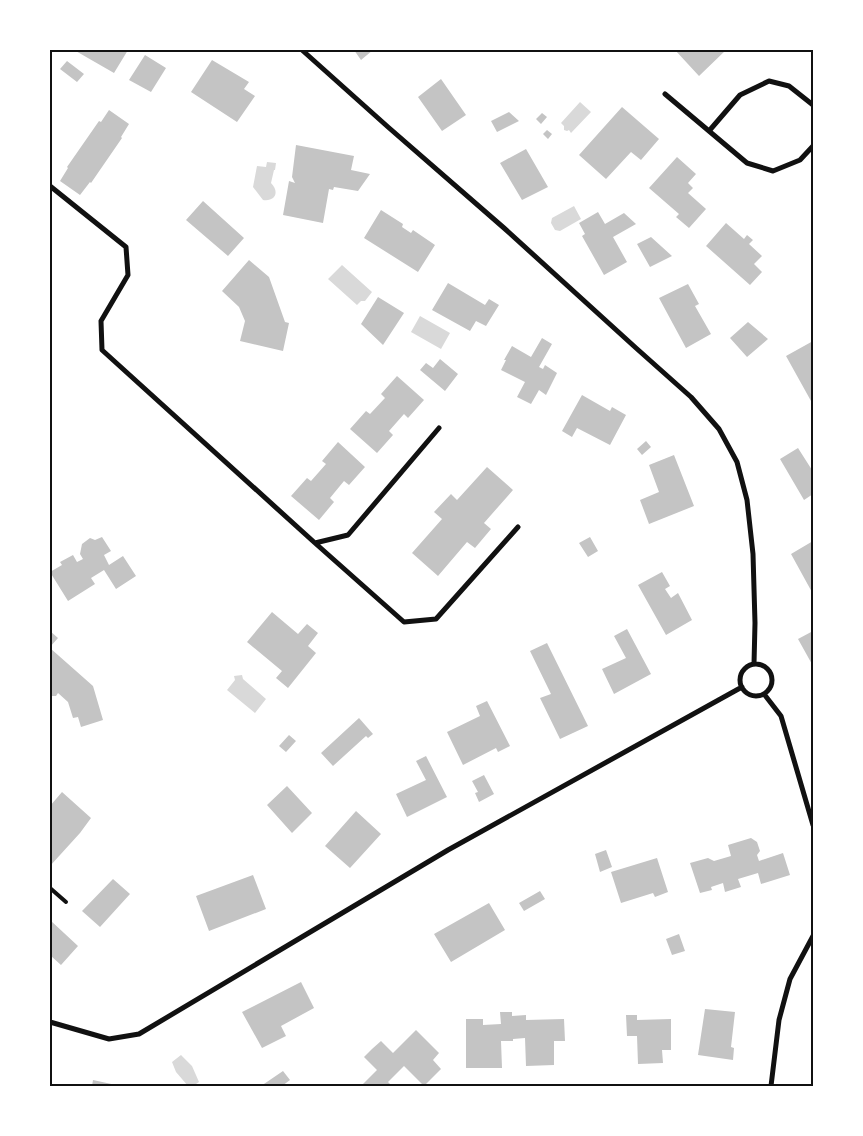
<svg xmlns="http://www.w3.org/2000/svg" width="863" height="1136" viewBox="0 0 863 1136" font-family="Inter,sans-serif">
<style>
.water{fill:#d9d9d9}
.building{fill:#c4c4c4}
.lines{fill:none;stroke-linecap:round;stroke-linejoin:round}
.service{stroke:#111;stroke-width:4}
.minor{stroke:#111;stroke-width:5}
.neatline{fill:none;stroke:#111;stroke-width:2}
</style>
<rect width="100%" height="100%" fill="#fff"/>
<!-- water -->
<path class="water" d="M580 102 591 112 571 133 569 130 567 131 564 130V126L561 123Z
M267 162 276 163 275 170H274L271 183C280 192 275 202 263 200L253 187 257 166 266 167Z
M574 206 581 219 560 231 555 230 551 223 552 218Z
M342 265 372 292 365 301H361L357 305 328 279Z
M420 316 450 333 441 349 411 332Z
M242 675 243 679 266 699 255 713 227 690 235 680 234 676Z
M181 1055 192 1066 199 1082 193 1086H188L176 1072 172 1062Z"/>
<!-- building -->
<path class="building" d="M74 50H128L114 73Z
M354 50H373L361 60Z
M675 50H726L699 76Z
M145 55 166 68 151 92 129 80Z
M212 60 249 82 244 89 255 96 237 122 191 92Z
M67 61 84 74 77 82 60 69Z
M441 79 466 115 442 131 418 97Z
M622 107 659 139 641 160 631 152 606 179 579 155Z
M109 110 129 124 121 137 122 138 91 183 90 182 80 195 60 181 68 168 67 167 99 121 101 122Z
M509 112 519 121 497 132 491 121Z
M542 113 547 117 541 124 536 119Z
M547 130 552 134 548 139 543 134Z
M296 145 354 156 351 170 370 174 358 191 334 187 333 190 329 189 323 223 283 215 289 181 295 183 292 177Z
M526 149 548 187 522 200 500 163Z
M677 157 696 174 688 183 693 188 688 193 706 209 689 228 676 217 679 214 649 188Z
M203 201 244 238 228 256 186 220Z
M381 210 403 224 402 227 411 233 413 230 435 245 418 272 364 238Z
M598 212 605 224 624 213 636 224 613 237 627 262 604 275 582 236 585 234 579 223Z
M726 223 744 239 747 235 753 240 749 244 762 256 754 264 762 272 750 285 706 246Z
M651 237 672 256 650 267 637 244Z
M249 260 269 277 285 322 289 323 283 351 240 341 245 321 239 307 222 291Z
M448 283 485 305 489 299 499 305 486 326 476 321 470 331 432 310Z
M688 284 699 304 695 306 711 334 686 348 659 298Z
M378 297 404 313 383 345 361 324Z
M748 322 768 339 747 357 730 338Z
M542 338 552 344 539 367 543 369 545 365 557 373 546 395 539 390 531 404 517 397 525 382 501 370 506 360H504L512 346 531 357Z
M813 341V400L811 401 786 356Z
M440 359 458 374 445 391 420 370 426 363 433 368Z
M397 376 424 400 408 418 404 414 389 431 393 435 377 453 350 429 366 411 370 414 385 398 381 394Z
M582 395 610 411 612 407 626 415 610 445 577 428 572 437 562 431Z
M646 441 651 447 642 455 637 449Z
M338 442 365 467 349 485 344 481 330 498 334 502 319 520 291 496 307 478 311 481 326 464 322 461Z
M798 448 812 470H813V494L804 500 780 459Z
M674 455 694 506 649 524 640 500 659 492 649 465Z
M487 467 513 490 484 523 491 529 475 548 467 542 438 576 412 553 442 519 434 512 451 494 457 500Z
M102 537 111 551 104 555 109 565 123 556 136 576 116 589 104 570 91 578 95 584 68 601 50 572 62 565 60 562 73 555 77 562 83 559 80 554 82 544 90 538 95 540Z
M590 537 598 551 588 557 579 543Z
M813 541V594L791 554Z
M662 572 670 586 665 589 671 598 678 593 692 620 666 635 638 585Z
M272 612 298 634 307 624 318 633 308 646 316 653 288 688 276 678 282 671 247 642Z
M627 629 651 674 614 694 602 669 626 658 614 636Z
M50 631 58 638 50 647Z
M813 631V666L798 639Z
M547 643 588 726 560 739 540 698 551 694 530 651Z
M50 648 93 686 103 720 81 727 78 717 73 718 68 702 58 693 56 696H50Z
M487 701 510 746 498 752 496 748 463 765 447 732 480 716 476 706Z
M359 718 373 734 368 738 366 736 333 766 321 753Z
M289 735 296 741 286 752 279 746Z
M426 756 447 797 407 817 396 794 426 780 416 761Z
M484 775 494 794 479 802 475 793 478 792 472 781Z
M287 786 312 813 292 833 267 805Z
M62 792 91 818 80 833 50 866V806Z
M356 811 381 834 350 868 325 846Z
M751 838 757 842 760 851 757 855 759 861 783 853 790 875 761 884 758 873 738 879 741 887 725 892 723 883 711 887 712 890 700 893 690 863 708 858 714 861 731 856 728 845Z
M606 850 612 867 600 872 595 854Z
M657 858 668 892 655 897 653 893 621 903 611 872Z
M253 875 266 909 209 931 196 896Z
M113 879 130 894 100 927 82 911Z
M540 891 545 899 524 911 519 903Z
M489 903 505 930 451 962 434 934Z
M50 920 78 946 61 965 51 956 50 957Z
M679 934 685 951 672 955 666 939Z
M301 982 314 1008 281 1026 286 1036 262 1048 242 1012Z
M705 1009 735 1012 731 1047 734 1048 733 1060 698 1055Z
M500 1012H512V1016L526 1015V1020L564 1019 565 1041H554V1065L526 1066 525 1038 513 1039V1041H501L502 1068H466V1019H483V1025L501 1024Z
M626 1015H637V1020L671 1019V1050H662L663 1063 638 1064 637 1036H627Z
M416 1030 439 1053 433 1060 441 1069 424 1086 404 1066 388 1082 392 1086H361L377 1070 364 1057 372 1049 381 1041 393 1053Z
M283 1071 290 1080 282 1086H261Z
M93 1080 116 1085V1086H92Z"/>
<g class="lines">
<!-- service -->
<path class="service" d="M50 888 66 902"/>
<!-- minor -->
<path class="minor" d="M302 50 388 127 504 228 636 348 691 397 719 429 737 462 747 500 753 554 755 623 754 664
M665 94 747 163 773 171 800 160 813 146
M709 131 740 95 769 81 789 86 813 105
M50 186 126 247 128 275 101 321 102 350 315 543 348 535 439 428
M315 543 404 622 436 619 518 527
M740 680a16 16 0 1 1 32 0a16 16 0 1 1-32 0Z
M764 694 781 716 813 825
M50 1022 109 1039 139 1034 448 850 742 687
M771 1086 779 1020 790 979 813 936"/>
</g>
<!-- border -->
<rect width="863" height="1136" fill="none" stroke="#ffffff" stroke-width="102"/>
<rect x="51" y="51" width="761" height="1034" class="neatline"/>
</svg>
